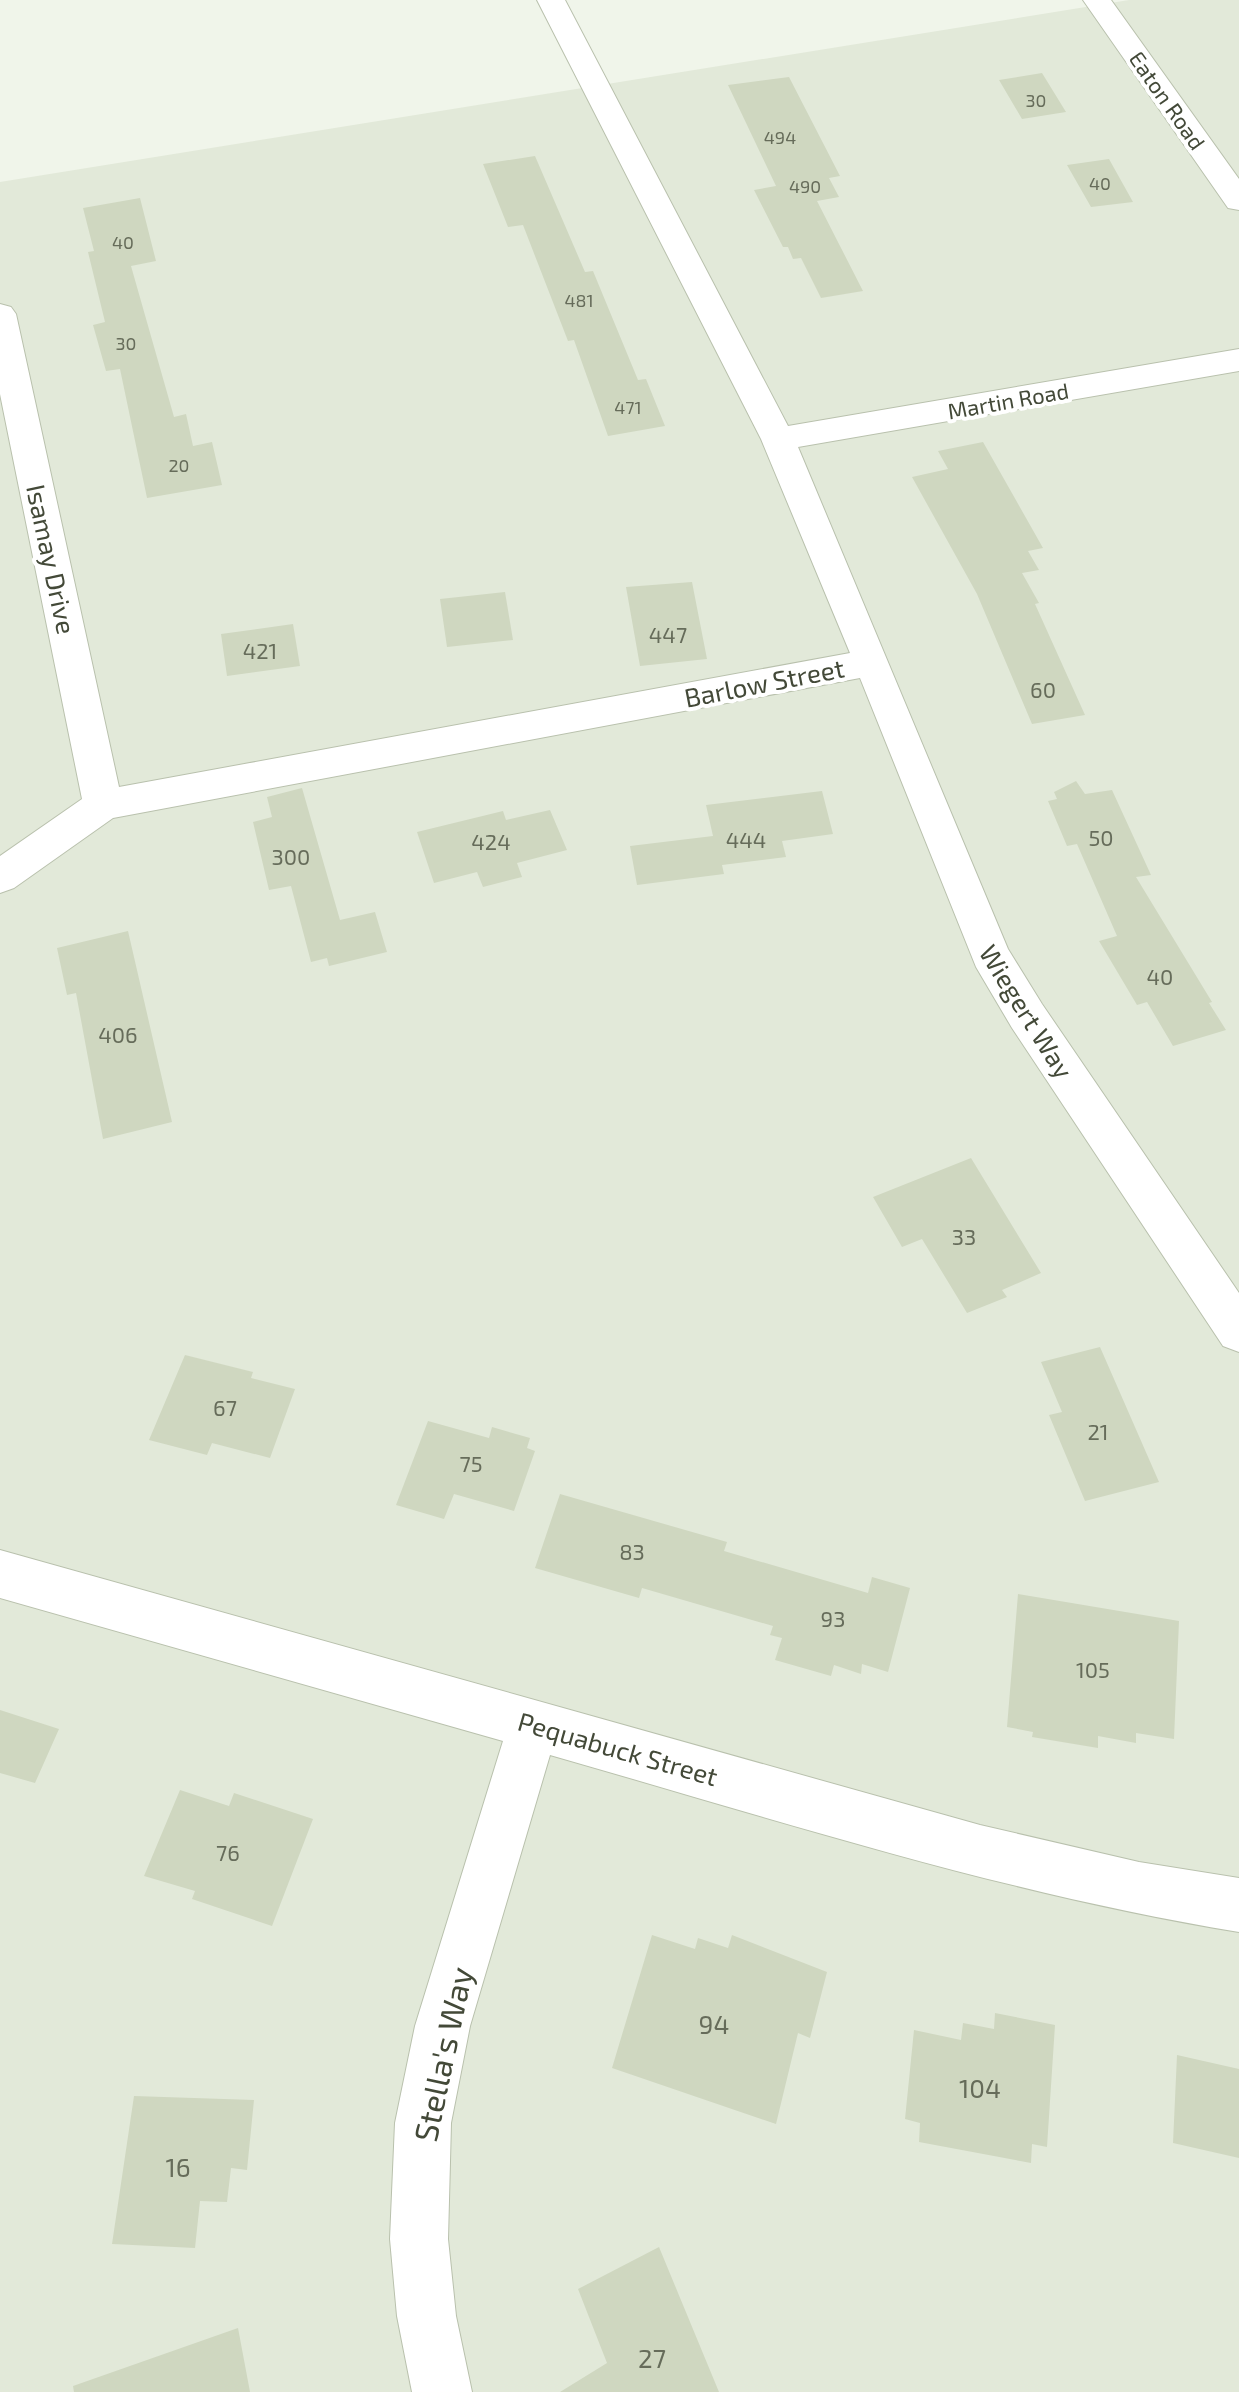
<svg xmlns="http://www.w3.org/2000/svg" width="1239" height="2392" viewBox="0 0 1239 2392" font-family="'Exo 2',sans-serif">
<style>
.residential{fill:#e2e9d9}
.building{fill:#cfd7c0}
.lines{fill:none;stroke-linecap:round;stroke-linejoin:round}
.street-casing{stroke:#b9c1ad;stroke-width:2}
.street{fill:#fff;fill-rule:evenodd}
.labels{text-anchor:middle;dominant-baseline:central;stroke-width:8;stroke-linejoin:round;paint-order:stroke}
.far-number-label{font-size:18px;fill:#666c5a}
.far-street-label{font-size:22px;fill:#434938;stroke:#fff}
.number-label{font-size:22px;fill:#666c5a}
.street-label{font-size:26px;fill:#434938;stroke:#fff}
.near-number-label{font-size:26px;fill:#666c5a}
.near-street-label{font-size:32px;fill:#434938;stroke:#fff}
</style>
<rect width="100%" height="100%" fill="#f0f5ea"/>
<!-- residential -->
<path class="residential" d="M1129 0H1239V2392H0V182Z"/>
<!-- building -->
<path class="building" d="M1042 73 1066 112 1022 119 999 80Z
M789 77 840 176 829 178 839 197 817 201 863 291 821 298 801 258 793 259 788 247H783L754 190 776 186 728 85Z
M535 156 585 272 593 271 638 380 646 379 665 426 608 436 574 340 568 341 523 225 508 227 483 164Z
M1109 159 1133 202 1091 207 1067 165Z
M140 198 156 261 131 266 174 417 186 414 193 446 212 442 222 485 147 498 120 369 106 371 93 325 105 322 88 252 94 251 83 208Z
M983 442 1043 548 1028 551 1039 570 1022 573 1039 603 1035 604 1085 715 1032 724 977 594 912 477 948 469 938 451Z
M692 582 707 659 640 666 626 587Z
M505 592 513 640 447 647 440 599Z
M293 624 300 666 227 676 221 634Z
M1076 781 1085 794 1112 790 1151 875 1136 877 1212 1002 1209 1003 1226 1030 1173 1046 1147 1002 1137 1005 1099 941 1117 936 1077 844 1067 846 1048 801 1057 799 1054 792Z
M302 788 340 920 375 912 387 952 329 966 327 958 311 962 291 886 269 890 253 822 272 817 267 797Z
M822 791 833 834 782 841 786 857 722 865 724 874 637 885 630 846 713 836 706 805Z
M550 810 567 850 517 863 522 877 483 887 477 872 434 883 417 832 503 811 506 820Z
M128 931 172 1122 103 1139 76 993 67 995 57 948Z
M971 1158 1041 1273 1002 1290 1007 1297 967 1313 922 1239 902 1247 873 1197Z
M1100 1347 1159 1482 1085 1501 1049 1415 1062 1412 1041 1362Z
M185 1355 253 1372 251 1378 295 1389 270 1458 212 1443 207 1455 149 1440Z
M428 1421 489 1438 492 1427 530 1438 527 1448 535 1451 514 1511 454 1494 444 1519 396 1505Z
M560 1494 727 1542 724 1551 868 1593 872 1577 910 1588 888 1672 862 1664 861 1674 834 1665 831 1676 775 1660 782 1638 770 1635 773 1626 642 1588 639 1598 535 1568Z
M1018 1594 1179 1621 1174 1739 1136 1733V1743L1098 1736V1748L1032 1737 1033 1732 1007 1727Z
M0 1710 59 1729 35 1783 0 1773Z
M180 1790 229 1806 234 1793 313 1819 272 1926 192 1899 195 1891 144 1876Z
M652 1935 695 1949 698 1938 728 1948 732 1935 827 1972 810 2038 798 2033 776 2124 612 2068Z
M995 2013 1055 2025 1047 2147 1032 2144 1031 2163 919 2142 920 2123 905 2119 914 2030 961 2040 963 2023 994 2029Z
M1177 2055 1239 2069V2158L1173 2143Z
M134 2096 254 2100 247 2170 231 2168 227 2202 200 2201 195 2248 112 2244Z
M659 2247 719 2392H560L607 2363 578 2289Z
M238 2328 250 2392H74L73 2386Z"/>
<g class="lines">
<!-- street casing -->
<g class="street-casing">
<path id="street" d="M537 0H565L788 426 1239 349V371L798 447 1008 949 1042 1004 1239 1293V1352L1223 1346 1012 1028 976 967 860 678 113 818 14 888 0 893V856L82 799 0 394V304L11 307 16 314 119 787 850 653 761 439Z
M1083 0H1111L1239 179V210L1228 208Z
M0 1550 980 1825 1139 1862 1239 1878V1932C1005 1894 778 1820 550 1755L470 2026 451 2123 448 2239 456 2316 472 2392H412L397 2316 390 2239 395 2123 415 2026 503 1741 0 1598Z"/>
</g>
<!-- street -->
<use href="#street" class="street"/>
</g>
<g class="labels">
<!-- far-number labels -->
<g class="far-number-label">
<text x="1036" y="100">30</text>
<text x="780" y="137">494</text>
<text x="1100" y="183">40</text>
<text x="805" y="186">490</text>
<text x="123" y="242">40</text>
<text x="579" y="300">481</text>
<text x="126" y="343">30</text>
<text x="628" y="407">471</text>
<text x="179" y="465">20</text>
</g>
<!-- far-street labels -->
<g class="far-street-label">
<text transform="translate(1168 100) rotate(55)">Eaton Road</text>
<text transform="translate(1008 400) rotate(-10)">Martin Road</text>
</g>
<!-- number labels -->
<g class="number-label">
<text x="668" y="634">447</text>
<text x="260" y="650">421</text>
<text x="1043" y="689">60</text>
<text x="1101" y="837">50</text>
<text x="746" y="839">444</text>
<text x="491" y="841">424</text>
<text x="291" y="856">300</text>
<text x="1160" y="976">40</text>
<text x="118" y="1034">406</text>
<text x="964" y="1236">33</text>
<text x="225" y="1407">67</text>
<text x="1098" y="1431">21</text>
<text x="471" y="1463">75</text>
<text x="632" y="1551">83</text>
<text x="833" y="1618">93</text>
<text x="1093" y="1669">105</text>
<text x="228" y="1852">76</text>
</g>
<!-- street labels -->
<g class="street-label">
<text transform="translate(52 559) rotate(78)">Isamay Drive</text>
<text transform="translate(764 682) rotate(-11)">Barlow Street</text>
<text transform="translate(1027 1011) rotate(58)">Wiegert Way</text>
<text transform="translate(618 1748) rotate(16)">Pequabuck Street</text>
</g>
<!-- near-number labels -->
<g class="near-number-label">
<text x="714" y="2023">94</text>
<text x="980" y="2087">104</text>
<text x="178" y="2166">16</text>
<text x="652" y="2357">27</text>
</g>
<!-- near-street labels -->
<g class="near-street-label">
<text transform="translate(442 2054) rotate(-78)">Stella's Way</text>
</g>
</g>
</svg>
